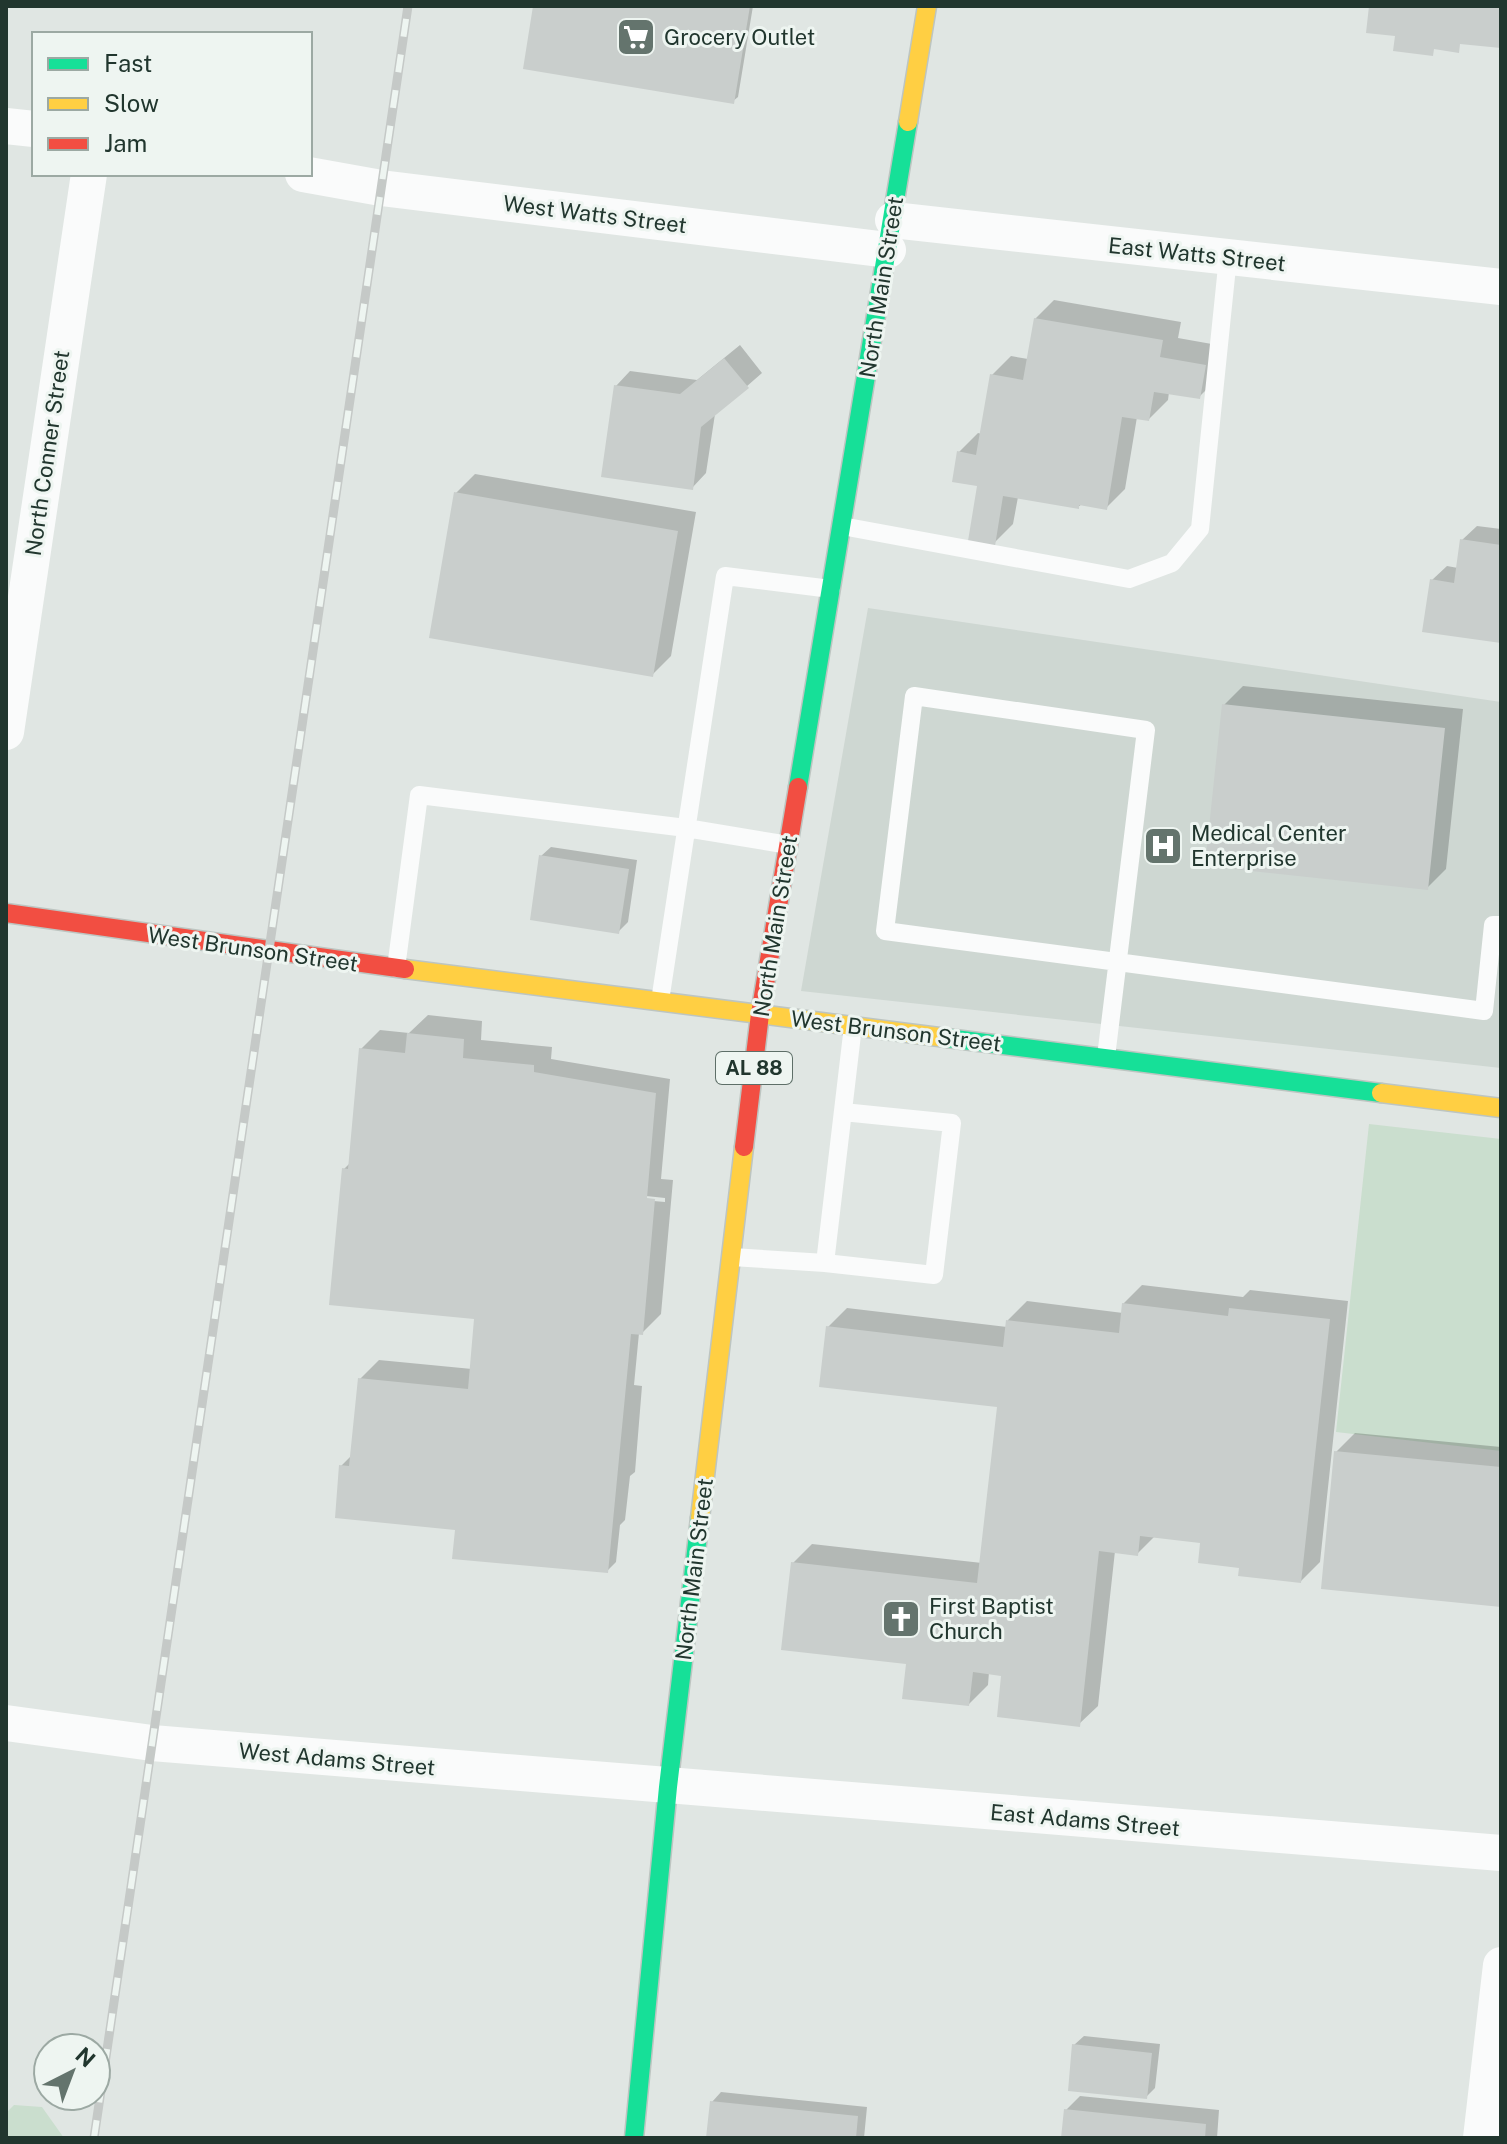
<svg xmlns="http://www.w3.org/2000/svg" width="1507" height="2144" viewBox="0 0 1507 2144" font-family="'Public Sans',sans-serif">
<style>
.built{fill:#ced7d2}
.green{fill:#cadece}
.shadow{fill:#0003;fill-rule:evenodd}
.building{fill:#c9cecc}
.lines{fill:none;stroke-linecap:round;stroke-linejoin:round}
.fast-casing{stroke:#bdc5c1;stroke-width:21}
.slow-casing{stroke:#bdc5c1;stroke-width:21}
.jam-casing{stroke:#bdc5c1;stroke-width:21}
.lane{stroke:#fafbfb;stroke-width:18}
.street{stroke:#fafbfb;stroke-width:36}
.fast{stroke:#16e098;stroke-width:18}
.slow{stroke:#ffcf43;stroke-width:18}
.jam{stroke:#f24e42;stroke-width:18}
.rail-casing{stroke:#c5c9c7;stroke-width:9}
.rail{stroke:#eef5f1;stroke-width:6;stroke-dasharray:18;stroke-linecap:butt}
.labels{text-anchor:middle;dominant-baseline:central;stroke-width:6;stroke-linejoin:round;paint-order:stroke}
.shield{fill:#eef5f1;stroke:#5e6f68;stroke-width:2}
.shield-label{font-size:20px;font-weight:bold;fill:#21362e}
.poi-label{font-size:22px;fill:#21362e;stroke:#eef5f1;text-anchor:start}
.street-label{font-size:22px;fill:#21362e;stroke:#eef5f1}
</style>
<rect width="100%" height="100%" fill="#e0e6e3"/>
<!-- built -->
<path class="built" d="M868 608 1501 702V1068L801 991Z"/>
<!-- green -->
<path class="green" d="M1369 1124 1501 1139V1451L1336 1432Z
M14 2105 42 2107 64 2138H6V2113Z"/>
<!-- shadow -->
<path class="shadow" d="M535 6H753L738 97 733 101Z
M1054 300 1181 322 1178 338 1223 346 1218 378 1199 397 1169 392 1168 400 1149 419 1137 417 1125 489 1106 508 1082 504 1078 507 1018 497 1013 524 994 543 979 485 959 452 978 433 982 434 992 375 1011 356 1028 359 1035 319Z
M740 345 762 373 715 414 706 473 692 488 616 386 630 371 697 380Z
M475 474 696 512 671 656 652 675 456 493Z
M1477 526 1501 529V641L1432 580 1447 566 1458 568 1462 540Z
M1243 686 1463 709 1446 869 1427 888 1224 705Z
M551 847 637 860 628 922 618 932 541 856Z
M428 1015 482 1021 481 1040 552 1047 551 1059 670 1079 661 1179 673 1180 661 1314 642 1333H639L634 1385 642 1386 635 1472 630 1476 625 1520 620 1525 616 1562 607 1571 456 1528 341 1466 352 1455 360 1379 379 1360 472 1369 476 1320 344 1169 350 1163 361 1049 380 1030 409 1033ZM646 1196 665 1198V1202L642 1200Z
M1142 1285 1243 1297 1250 1290 1348 1301 1320 1562 1301 1581 1241 1566 1203 1541 1155 1536 1137 1554 1115 1551 1098 1706 1079 1724 1004 1674 989 1672 988 1685 969 1704 908 1663 793 1563 812 1544 982 1563 999 1405 828 1327 847 1308 1007 1327 1008 1320 1027 1301 1123 1313V1304Z
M1355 1433 1501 1447V1605L1336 1452Z
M1084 2036 1160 2044 1155 2088 1146 2097 1074 2045Z
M721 2092 867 2107 864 2138H708L712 2102Z
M1080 2096 1219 2110 1217 2138H1063L1066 2110Z"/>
<!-- building -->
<path class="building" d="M533 6H750L734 104 523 69Z
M1369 6H1501V48L1460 44 1459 53 1434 49 1433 56 1393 51 1395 36 1366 33Z
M1034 318 1163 340 1160 357 1206 365 1200 399 1154 392 1149 421 1122 417 1107 510 1079 505V509L1003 496 995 546 968 541 977 486 952 482 957 451 976 455 990 374 1023 380Z
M724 358 749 388 701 427 693 490 601 477 614 385 680 394Z
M454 492 678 531 653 677 429 638Z
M1460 539 1501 545V643L1422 632 1430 579 1454 583Z
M1222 704 1445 728 1428 890 1205 866Z
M539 855 629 869 619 934 530 920Z
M407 1033 464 1039 463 1058 534 1065V1072L656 1093 647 1198 655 1199 643 1335 631 1334 608 1573 452 1559 455 1530 335 1518 339 1465 349 1466 358 1378 468 1389 474 1319 329 1305 342 1168 348 1169 359 1048 405 1053Z
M1122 1303 1228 1316 1229 1308 1330 1319 1301 1583 1238 1576 1239 1568 1198 1563 1200 1543 1140 1536 1138 1556 1099 1551 1080 1727 997 1717 1001 1676 973 1672 969 1706 902 1699 906 1664 781 1650 791 1562 977 1583 997 1407 819 1387 826 1326 1003 1347 1006 1320 1119 1333Z
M1334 1451 1501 1467V1607L1321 1589Z
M1072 2044 1152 2053 1147 2099 1068 2091Z
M710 2101 858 2116 856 2138H706Z
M1064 2109 1206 2124 1205 2138H1061Z"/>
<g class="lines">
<!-- fast casing -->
<g class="fast-casing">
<path id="fast" d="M798 787 908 122
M947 1038 1381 1093
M634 2138 668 1787 700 1518"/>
</g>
<!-- slow casing -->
<g class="slow-casing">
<path id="slow" d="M908 122 927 6
M405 969 947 1038
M1381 1093 1501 1108
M700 1518 744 1147"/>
</g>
<!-- jam casing -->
<g class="jam-casing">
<path id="jam" d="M6 913 405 969
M744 1147 760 1014 798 787"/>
</g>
<!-- lane -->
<path class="lane" d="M842 526 1129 579 1172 563 1200 529 1228 257
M396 968 419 795 686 828 789 845
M660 1001 725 576 831 589
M1106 1057 1146 730 914 696 885 931 1484 1011 1493 925H1501
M732 1257 825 1263 853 1026
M825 1263 934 1275 952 1123 843 1112"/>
<!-- street -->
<path class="street" d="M6 126 34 129
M303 174 381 188 888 250
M893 220 1501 287
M6 732 89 174
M6 1723 152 1743 1501 1853
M1481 2138 1501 1965"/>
<!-- fast -->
<use href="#fast" class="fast"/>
<!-- slow -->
<use href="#slow" class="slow"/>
<!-- jam -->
<use href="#jam" class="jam"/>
<!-- rail casing -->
<g class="rail-casing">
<path id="rail" d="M94 2138 408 6"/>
</g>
<!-- rail -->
<use href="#rail" class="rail"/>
</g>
<!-- icons -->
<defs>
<g id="supermarket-square" transform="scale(2)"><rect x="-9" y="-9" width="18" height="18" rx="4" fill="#64746d" stroke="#eef5f1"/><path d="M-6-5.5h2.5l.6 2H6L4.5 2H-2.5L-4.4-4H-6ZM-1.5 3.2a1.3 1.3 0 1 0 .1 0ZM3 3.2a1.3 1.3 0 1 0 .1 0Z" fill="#fff"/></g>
<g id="hospital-square" transform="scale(2)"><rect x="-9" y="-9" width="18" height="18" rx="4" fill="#64746d" stroke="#eef5f1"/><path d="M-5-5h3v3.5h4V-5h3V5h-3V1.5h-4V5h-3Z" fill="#fff"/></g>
<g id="church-square" transform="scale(2)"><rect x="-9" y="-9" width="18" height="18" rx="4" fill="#64746d" stroke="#eef5f1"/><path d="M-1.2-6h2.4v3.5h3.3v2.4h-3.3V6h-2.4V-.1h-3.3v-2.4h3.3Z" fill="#fff"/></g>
</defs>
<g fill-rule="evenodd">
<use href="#supermarket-square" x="636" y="37"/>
<use href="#hospital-square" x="1163" y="846"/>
<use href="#church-square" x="901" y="1619"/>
</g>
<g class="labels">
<!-- shield labels -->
<rect class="shield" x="716" y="1052" width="76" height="32" rx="6"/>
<g class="shield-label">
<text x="754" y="1068">AL 88</text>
</g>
<!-- poi labels -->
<g class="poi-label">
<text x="664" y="37">Grocery Outlet</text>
<text x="1191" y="833">Medical Center<tspan x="1191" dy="25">Enterprise</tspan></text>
<text x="929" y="1606">First Baptist<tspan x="929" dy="25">Church</tspan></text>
</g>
<!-- street labels -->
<g class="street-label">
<text transform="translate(595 214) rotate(7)">West Watts Street</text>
<text transform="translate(1197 254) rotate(6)">East Watts Street</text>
<text transform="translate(881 287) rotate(-81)">North Main Street</text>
<text transform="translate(47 453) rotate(-82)">North Conner Street</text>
<text transform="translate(775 926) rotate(-81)">North Main Street</text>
<text transform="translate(253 949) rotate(8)">West Brunson Street</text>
<text transform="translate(896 1031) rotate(7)">West Brunson Street</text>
<text transform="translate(694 1569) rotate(-83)">North Main Street</text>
<text transform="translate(337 1759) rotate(5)">West Adams Street</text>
<text transform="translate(1085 1820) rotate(5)">East Adams Street</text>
</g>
</g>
<!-- border -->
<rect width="1507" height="2144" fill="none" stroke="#21362e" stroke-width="16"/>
<!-- legend -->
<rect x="32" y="32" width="280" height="144" fill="#eef5f1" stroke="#9ca9a3" stroke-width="2"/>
<rect x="48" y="58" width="40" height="12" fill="#16e098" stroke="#9ca9a3" stroke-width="2"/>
<text x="104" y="72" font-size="24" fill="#21362e">Fast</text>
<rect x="48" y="98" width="40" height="12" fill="#ffcf43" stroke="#9ca9a3" stroke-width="2"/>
<text x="104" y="112" font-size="24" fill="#21362e">Slow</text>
<rect x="48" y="138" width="40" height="12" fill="#f24e42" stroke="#9ca9a3" stroke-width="2"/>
<text x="104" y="152" font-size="24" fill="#21362e">Jam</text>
<!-- north arrow -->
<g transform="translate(72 2072) rotate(42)"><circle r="38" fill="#eef5f1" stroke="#9ca9a3" stroke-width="2"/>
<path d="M0-6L14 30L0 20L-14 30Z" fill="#64746d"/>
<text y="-12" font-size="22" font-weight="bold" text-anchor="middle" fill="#21362e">N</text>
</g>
</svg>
